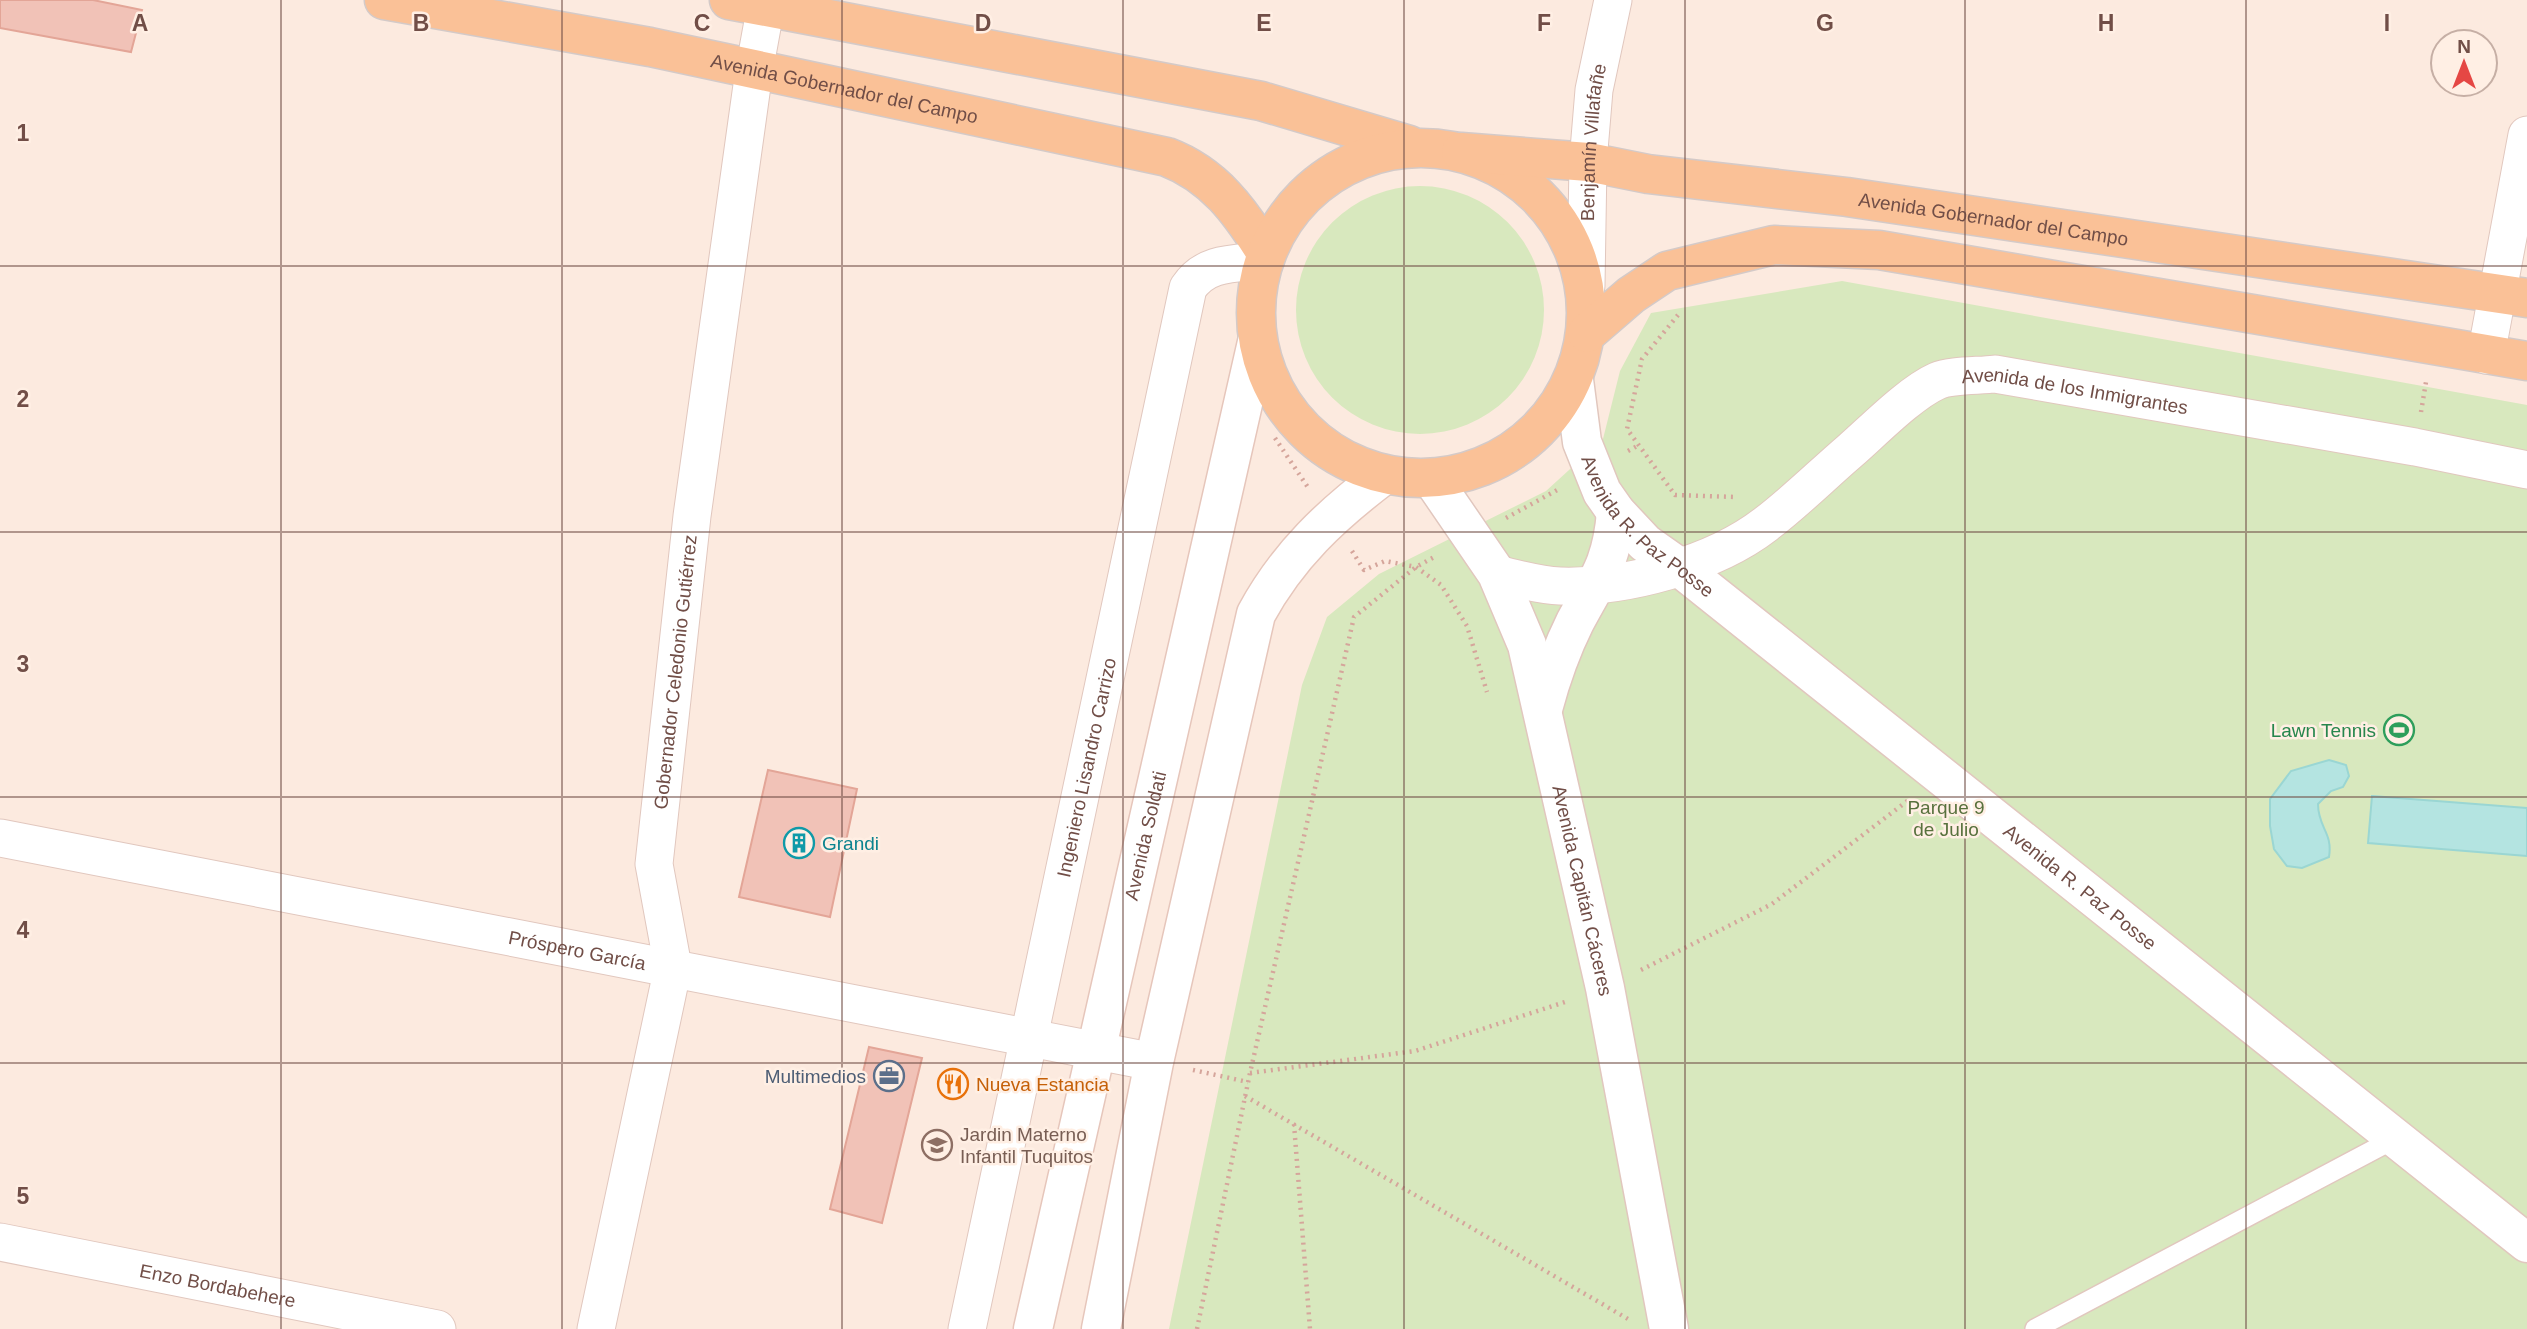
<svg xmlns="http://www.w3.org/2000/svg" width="2527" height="1329" viewBox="0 0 2527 1329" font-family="Helvetica,sans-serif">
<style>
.green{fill:#d8e8be}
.water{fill:#b4e4e1;stroke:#9ad6d3;stroke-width:2}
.building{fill:#f1c2b7;stroke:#e3a597;stroke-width:2}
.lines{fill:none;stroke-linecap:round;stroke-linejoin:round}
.service-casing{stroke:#e1c7be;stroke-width:22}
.minor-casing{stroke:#e1c7be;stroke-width:39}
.tertiary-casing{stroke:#e1c7be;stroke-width:41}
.secondary-casing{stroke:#e6c6bb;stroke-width:41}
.primary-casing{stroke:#d4cac8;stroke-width:41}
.path{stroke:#d5a59b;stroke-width:4.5;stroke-dasharray:2 5;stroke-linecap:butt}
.service{stroke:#fff;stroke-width:19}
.minor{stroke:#fff;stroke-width:37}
.tertiary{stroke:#fff;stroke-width:38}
.secondary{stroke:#fff;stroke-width:38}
.primary{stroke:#fac197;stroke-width:38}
.grid{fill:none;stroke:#714e47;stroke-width:2;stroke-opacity:0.55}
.labels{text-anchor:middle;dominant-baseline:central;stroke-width:5;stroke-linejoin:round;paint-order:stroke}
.street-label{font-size:19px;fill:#714e47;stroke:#ffefe4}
.leisure-label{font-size:19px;fill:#27864d;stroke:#ffefe4;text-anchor:end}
.park-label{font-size:19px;fill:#58713d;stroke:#ffefe4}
.culture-label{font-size:19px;fill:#0d838f;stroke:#ffefe4;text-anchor:start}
.service-label{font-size:19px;fill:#4e5e75;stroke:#ffefe4;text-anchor:end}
.food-label{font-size:19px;fill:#c56008;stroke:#ffefe4;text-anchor:start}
.education-label{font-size:19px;fill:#785e54;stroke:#ffefe4;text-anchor:start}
.grid-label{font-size:23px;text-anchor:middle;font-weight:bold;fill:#714e47;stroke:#ffefe4;stroke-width:5;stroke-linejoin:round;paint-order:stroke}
</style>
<rect width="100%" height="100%" fill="#fceadf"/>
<!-- green -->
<path class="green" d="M1296 310a124 124 0 1 1 248 0a124 124 0 1 1-248 0Z
M1842 281 2527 405V1329H1169L1302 685 1327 617 1379 574 1546 491 1603 439 1620 371 1651 313Z"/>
<!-- water -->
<path class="water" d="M2329 760 2346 765 2349 776 2343 787 2331 791 2318 804C2318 828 2333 832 2329 857L2302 868 2287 866 2274 849 2270 826V799L2291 771Z
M2372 796 2527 808V856L2368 843Z"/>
<!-- building -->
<path class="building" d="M0 0H93L142 10 131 52 0 28Z
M768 770 857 789 830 917 739 897Z
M869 1047 922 1058 882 1223 830 1209Z"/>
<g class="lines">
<!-- service casing -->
<g class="service-casing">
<path id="service" d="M2035 1329 2394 1139"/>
</g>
<!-- minor casing -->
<g class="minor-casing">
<g id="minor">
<path id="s1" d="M1586 286 1588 162 1594 90 1613 0"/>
<path d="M2486 355 2527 135"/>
<path id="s2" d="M1497 574C1518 579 1538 585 1560 586 1625 588 1713 565 1766 524 1795 502 1822 475 1850 451 1873 431 1910 393 1937 381 1950 375 1979 376 1995 374L2415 447 2527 470"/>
<path id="s3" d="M0 838 1154 1062"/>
<path id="s4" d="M0 1242 437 1329"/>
<path id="s5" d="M596 1329 673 967 654 864 692 516 754 71 767 0"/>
<path id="s6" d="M967 1329 1188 288C1206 261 1234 264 1263 261"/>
</g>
</g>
<!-- tertiary casing -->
<g class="tertiary-casing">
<g id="tertiary">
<path id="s7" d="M1574 380 1582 442 1602 492 1616 512 1645 543 1679 567 2527 1243"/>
<path id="s8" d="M1432 479 1497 574 1527 645 1605 988 1669 1329"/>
<path d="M1543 709C1551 679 1561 650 1575 622 1598 579 1612 563 1616 512"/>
</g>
</g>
<!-- secondary casing -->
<g class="secondary-casing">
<g id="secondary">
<path id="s9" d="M1033 1329 1257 342"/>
<path d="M1101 1329 1154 1062 1256 614C1288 555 1331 515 1384 475"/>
</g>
</g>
<!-- primary casing -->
<g class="primary-casing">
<g id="primary">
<path id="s10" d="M384 0 650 47 1167 157C1214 175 1240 211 1266 253"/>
<path d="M729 0 1261 101 1409 145"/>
<circle cx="1421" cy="313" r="165"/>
<path id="s11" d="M1461 152 1588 162 1648 174 1847 197 2527 298"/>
<path d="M1587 333 1631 295 1667 271 1774 245 1879 250 2527 361"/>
</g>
</g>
<!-- path -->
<path class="path" d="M1678 315 1642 359 1627 429 1675 495 1736 497
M2421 412 2426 382
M1275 438 1309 489
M1628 451 1639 445
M1506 518 1559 489
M1352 551 1364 570 1385 561 1416 567 1441 585 1467 626 1487 692
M1641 970 1772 904 1910 799
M1193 1070 1248 1082
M1250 1073 1415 1051 1568 1001
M1245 1096 1628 1319
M1294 1124 1310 1329
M1197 1329 1250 1073 1354 617 1416 567 1436 556"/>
<!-- service -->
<use href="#service" class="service"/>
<!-- minor -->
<use href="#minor" class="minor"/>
<!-- tertiary -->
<use href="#tertiary" class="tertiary"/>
<!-- secondary -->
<use href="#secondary" class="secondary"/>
<!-- primary -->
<use href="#primary" class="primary"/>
</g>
<!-- grid -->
<path class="grid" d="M281 0V1329M562 0V1329M842 0V1329M1123 0V1329M1404 0V1329M1685 0V1329M1965 0V1329M2246 0V1329M0 266H2527M0 532H2527M0 797H2527M0 1063H2527"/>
<!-- icons -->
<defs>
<g id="stadium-ring" transform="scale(1.575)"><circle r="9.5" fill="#ffefe4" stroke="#2e9e5b" stroke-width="1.5"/><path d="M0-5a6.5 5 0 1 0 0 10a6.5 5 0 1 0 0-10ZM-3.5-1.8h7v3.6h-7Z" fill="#2e9e5b"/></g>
<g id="building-ring" transform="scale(1.575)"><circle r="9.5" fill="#ffefe4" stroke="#0f9aa8" stroke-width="1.5"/><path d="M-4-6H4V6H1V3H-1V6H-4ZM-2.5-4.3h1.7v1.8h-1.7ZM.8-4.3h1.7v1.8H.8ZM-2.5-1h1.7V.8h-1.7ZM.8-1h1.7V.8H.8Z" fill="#0f9aa8"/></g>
<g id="office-ring" transform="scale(1.575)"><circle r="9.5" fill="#ffefe4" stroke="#5c6f8a" stroke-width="1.5"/><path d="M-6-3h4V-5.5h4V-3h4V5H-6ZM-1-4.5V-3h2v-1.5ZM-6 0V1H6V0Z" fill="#5c6f8a"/></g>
<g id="restaurant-ring" transform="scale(1.575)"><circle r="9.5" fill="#ffefe4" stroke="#e8710a" stroke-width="1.5"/><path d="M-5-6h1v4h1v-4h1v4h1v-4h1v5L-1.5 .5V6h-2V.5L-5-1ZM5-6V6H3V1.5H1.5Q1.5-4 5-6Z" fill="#e8710a"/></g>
<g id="school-ring" transform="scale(1.575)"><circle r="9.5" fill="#ffefe4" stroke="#8d6e63" stroke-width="1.5"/><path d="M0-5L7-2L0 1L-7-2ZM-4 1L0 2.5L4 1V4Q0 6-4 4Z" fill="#8d6e63"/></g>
</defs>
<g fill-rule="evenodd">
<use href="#stadium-ring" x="2399" y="730"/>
<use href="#building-ring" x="799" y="843"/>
<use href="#office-ring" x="889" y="1076"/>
<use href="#restaurant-ring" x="953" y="1084"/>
<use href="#school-ring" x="937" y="1145"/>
</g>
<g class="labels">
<!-- street labels -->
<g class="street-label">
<text stroke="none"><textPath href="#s10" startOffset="469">Avenida Gobernador del Campo</textPath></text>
<text stroke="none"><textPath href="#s1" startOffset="144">Benjamín Villafañe</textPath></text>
<text stroke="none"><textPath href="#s11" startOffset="537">Avenida Gobernador del Campo</textPath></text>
<text stroke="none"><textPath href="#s2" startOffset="646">Avenida de los Inmigrantes</textPath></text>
<text stroke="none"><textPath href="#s7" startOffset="172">Avenida R. Paz Posse</textPath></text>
<text stroke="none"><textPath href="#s5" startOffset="668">Gobernador Celedonio Gutiérrez</textPath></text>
<text stroke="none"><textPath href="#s6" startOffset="574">Ingeniero Lisandro Carrizo</textPath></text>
<text stroke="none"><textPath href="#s9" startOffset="506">Avenida Soldati</textPath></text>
<text stroke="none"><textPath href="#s7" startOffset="738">Avenida R. Paz Posse</textPath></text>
<text stroke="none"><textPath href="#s8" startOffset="444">Avenida Capitán Cáceres</textPath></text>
<text stroke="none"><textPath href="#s3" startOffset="588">Próspero García</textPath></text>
<text stroke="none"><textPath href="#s4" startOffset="222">Enzo Bordabehere</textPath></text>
</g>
<!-- leisure labels -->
<g class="leisure-label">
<text x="2376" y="730">Lawn Tennis</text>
</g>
<!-- park labels -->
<g class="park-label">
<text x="1946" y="807">Parque 9<tspan x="1946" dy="22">de Julio</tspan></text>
</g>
<!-- culture labels -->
<g class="culture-label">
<text x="822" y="843">Grandi</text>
</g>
<!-- service labels -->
<g class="service-label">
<text x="866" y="1076">Multimedios</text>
</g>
<!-- food labels -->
<g class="food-label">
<text x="976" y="1084">Nueva Estancia</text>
</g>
<!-- education labels -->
<g class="education-label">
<text x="960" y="1134">Jardin Materno<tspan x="960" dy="22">Infantil Tuquitos</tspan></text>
</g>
</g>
<g class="grid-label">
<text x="140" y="31">A</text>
<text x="421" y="31">B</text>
<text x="702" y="31">C</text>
<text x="983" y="31">D</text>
<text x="1264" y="31">E</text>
<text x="1544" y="31">F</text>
<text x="1825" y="31">G</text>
<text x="2106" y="31">H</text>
<text x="2387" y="31">I</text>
<text x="23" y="141">1</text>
<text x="23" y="407">2</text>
<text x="23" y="672">3</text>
<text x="23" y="938">4</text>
<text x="23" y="1204">5</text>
</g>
<!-- north arrow -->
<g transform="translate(2464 63)"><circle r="33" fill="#ffefe4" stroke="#c6afa5" stroke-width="2"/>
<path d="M0-5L12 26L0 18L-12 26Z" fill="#e54744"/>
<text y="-10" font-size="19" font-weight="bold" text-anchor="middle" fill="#714e47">N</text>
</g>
</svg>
